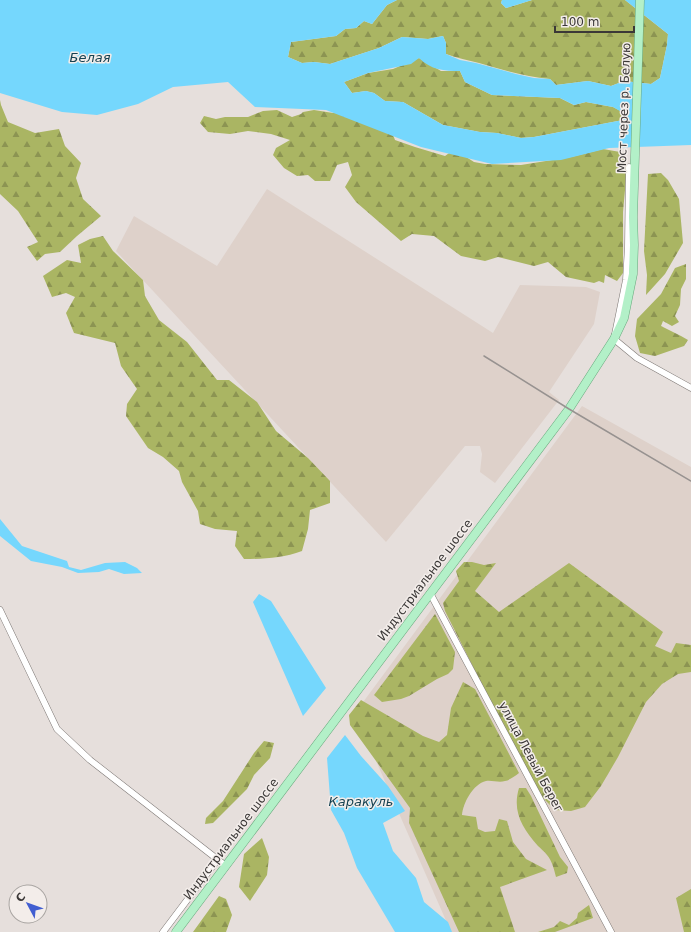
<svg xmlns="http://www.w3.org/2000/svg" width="691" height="932" viewBox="0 0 691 932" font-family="'DejaVu Sans',sans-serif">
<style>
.built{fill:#ded1ca}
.forest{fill:url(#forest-firs)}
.water{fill:#75d7fd;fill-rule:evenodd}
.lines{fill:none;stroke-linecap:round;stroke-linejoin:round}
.minor-casing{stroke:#7e7875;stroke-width:7}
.major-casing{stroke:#68a97d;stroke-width:9}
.minor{stroke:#fff;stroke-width:6}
.major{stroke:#b3f0c8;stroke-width:8}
.rail{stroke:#979290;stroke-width:1.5}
.labels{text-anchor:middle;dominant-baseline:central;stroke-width:3;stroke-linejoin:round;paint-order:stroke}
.street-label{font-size:12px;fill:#3b3837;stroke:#f3edea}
.water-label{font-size:13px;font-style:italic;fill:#164252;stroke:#f3edea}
</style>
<defs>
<pattern id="forest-firs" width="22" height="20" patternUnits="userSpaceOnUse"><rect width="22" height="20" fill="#aab563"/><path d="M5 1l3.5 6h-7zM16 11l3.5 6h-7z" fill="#8c9452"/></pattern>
</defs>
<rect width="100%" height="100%" fill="#e6dfdc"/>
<!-- built -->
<path class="built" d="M267 189 493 333 520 285 586 287 600 292 594 324 549 392 559 400 495 483 480 472 482 454 480 446H465L386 542 116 251 134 216 217 266Z
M582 406 691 467V932H451L355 713Z"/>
<!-- forest -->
<path class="forest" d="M397 0H502L501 3 506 8 532 0H625L668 34 667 45 660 78 651 84 624 81 611 86 588 81 556 85 550 79C526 77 503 70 479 63 468 60 457 58 446 54V43L443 36 428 39 402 37 379 48 330 64 314 62 302 63 288 57 291 42 336 36 345 29 356 28 364 21 372 24 387 5Z
M419 58 441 71H460L465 82 492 95 560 98 574 105 586 102 613 107 625 113 623 120 534 137 521 138 497 133 480 132 443 125 403 102 385 101 374 93 366 91 352 93 344 82 368 73 393 69Z
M0 100 1 105 8 122 35 133 59 129 65 146 81 163 76 178 83 199 101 216 77 236 60 252 45 254 37 261 27 247 38 242 18 211 0 194Z
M277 110 292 117 301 114 303 112 314 110 333 113 350 111 390 127 395 140 415 147 445 156 452 151 460 153 474 162 485 164 521 165 571 157 603 149 626 153V179L623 212V273L617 281 605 275 604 283 599 281 594 283 566 277 548 262 534 266 498 257 485 261 461 256 434 236 412 234 401 241 356 202 345 187 352 175 348 162 337 165 330 181H315L308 175 297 176 284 168 273 155 276 148 290 140 271 134 248 131 230 134 208 132 200 123 204 116 216 119 225 117H248L263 111Z
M661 173 668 180 679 199 683 243 665 274 646 295 647 275 644 251 648 174Z
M103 236 113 251 143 280 145 296 159 320 187 342 217 380H229L257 402 276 431 308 458 330 481V503L310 510 308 529 302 551C283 558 264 559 244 559L235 546 237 531 215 529 200 524 198 511 182 482 179 471 163 457 148 448 126 416 127 404 137 389 121 366 115 343 74 333 66 313 75 297 66 293 52 297 43 276 67 260 81 263 78 245 90 239Z
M686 264V279L681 289 680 305 675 316 679 322 672 326 663 321 661 326 681 336 688 340 684 346 655 356 640 353 635 336 637 319 661 294 675 268Z
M464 562H472L484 565 496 563 475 591 499 612 569 563 663 632 655 646 671 653 676 643 691 645V672L678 674 662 684 646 702 618 757 601 786 585 807 571 811 555 810 535 790 445 611 443 603 459 581 456 571Z
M435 614 455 652 453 669 448 674 437 679 409 696 401 699 382 702 374 695Z
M463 682 475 689 519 773C515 776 510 780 505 781 499 783 492 780 486 781 473 784 463 803 462 815L476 817 478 829 485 832 495 831 499 819 507 821 513 842 526 859 547 870 500 887 515 932H459L409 823 410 808 350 725 349 715 361 700 423 736 439 742 447 735 451 708Z
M264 741 274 743 270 758 254 775 247 789 213 823 205 824 206 818 223 801 254 753Z
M519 788H526L531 796 560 857 568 867 567 873 556 877C554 869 552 861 547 855 544 851 541 849 538 846 522 828 512 811 519 788Z
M262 838 269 857 267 875 250 901 239 887 244 854Z
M691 889V932H684L676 898Z
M219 896 226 899 232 915 226 932H193Z
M589 905 593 918 555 932H538L554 927 560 921 569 925 577 918 578 913Z"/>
<!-- water -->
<path class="water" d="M0 0H397L387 5 372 24 364 21 356 28 345 29 336 36 291 42 288 57 302 63 314 62 330 64 379 48 402 37 428 39 443 36 446 43V54L460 60 476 63 516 74 534 78 550 79 556 85 588 81 611 86 624 81 651 84 660 78 667 45 668 34 625 0H691V145L609 148 561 160 492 164 421 147 326 110 255 107 228 82 173 87 138 104 97 115 62 112 0 93ZM419 58C431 70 444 71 460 71L465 82 492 95 560 98 574 105 586 102 613 107 625 114 623 120 534 137 521 138 497 133 480 132 443 125 403 102 385 101 374 93 366 91 352 93 344 82 368 73 411 64Z
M502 0H532L506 8 501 3Z
M0 519 22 546 67 561 69 567 81 570 105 563 125 562 137 568 142 573 124 574 109 569 99 572 78 573 62 567 31 561 0 536Z
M259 594 271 601 326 688 303 716 253 602Z
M345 735 361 756 388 786 405 811 383 823 393 851 416 878 424 902 448 922 452 932H395L357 868 344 833 331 810 327 758Z"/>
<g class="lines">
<!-- minor casing -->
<g class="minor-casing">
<path id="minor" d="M629 167 628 247 626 280 614 339 637 358 691 388
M430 593 611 932
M0 610 57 729 90 760 226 866
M163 932 218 859"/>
</g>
<!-- major casing -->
<g class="major-casing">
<path id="major" d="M176 932 569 409 614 339 624 318 633 274 634 245 633 217 640 0"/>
</g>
<!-- minor -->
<use href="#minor" class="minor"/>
<!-- major -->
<use href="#major" class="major"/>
<!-- rail -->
<path class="rail" d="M484 356 569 409 691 481"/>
</g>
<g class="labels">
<!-- street labels -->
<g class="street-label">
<text transform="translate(624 108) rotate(-88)">Мост через р. Белую</text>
<text transform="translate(425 580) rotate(-53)">Индустриальное шоссе</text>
<text transform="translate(531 757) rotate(62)">улица Левый Берег</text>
<text transform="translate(231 839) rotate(-53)">Индустриальное шоссе</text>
</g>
<!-- water labels -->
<g class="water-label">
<text x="90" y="57">Белая</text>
<text x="361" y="801">Каракуль</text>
</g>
</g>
<!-- north arrow -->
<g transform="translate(28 904) rotate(311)"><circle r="19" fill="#f3edea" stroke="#a9a5a2"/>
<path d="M0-3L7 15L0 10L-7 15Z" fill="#415ed1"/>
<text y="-6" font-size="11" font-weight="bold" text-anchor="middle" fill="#3b3837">С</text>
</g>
<!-- scale -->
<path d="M555 26v6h79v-6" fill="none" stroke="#3b3837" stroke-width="2"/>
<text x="561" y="26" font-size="12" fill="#3b3837" stroke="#f3edea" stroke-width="3" paint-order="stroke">100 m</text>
</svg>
